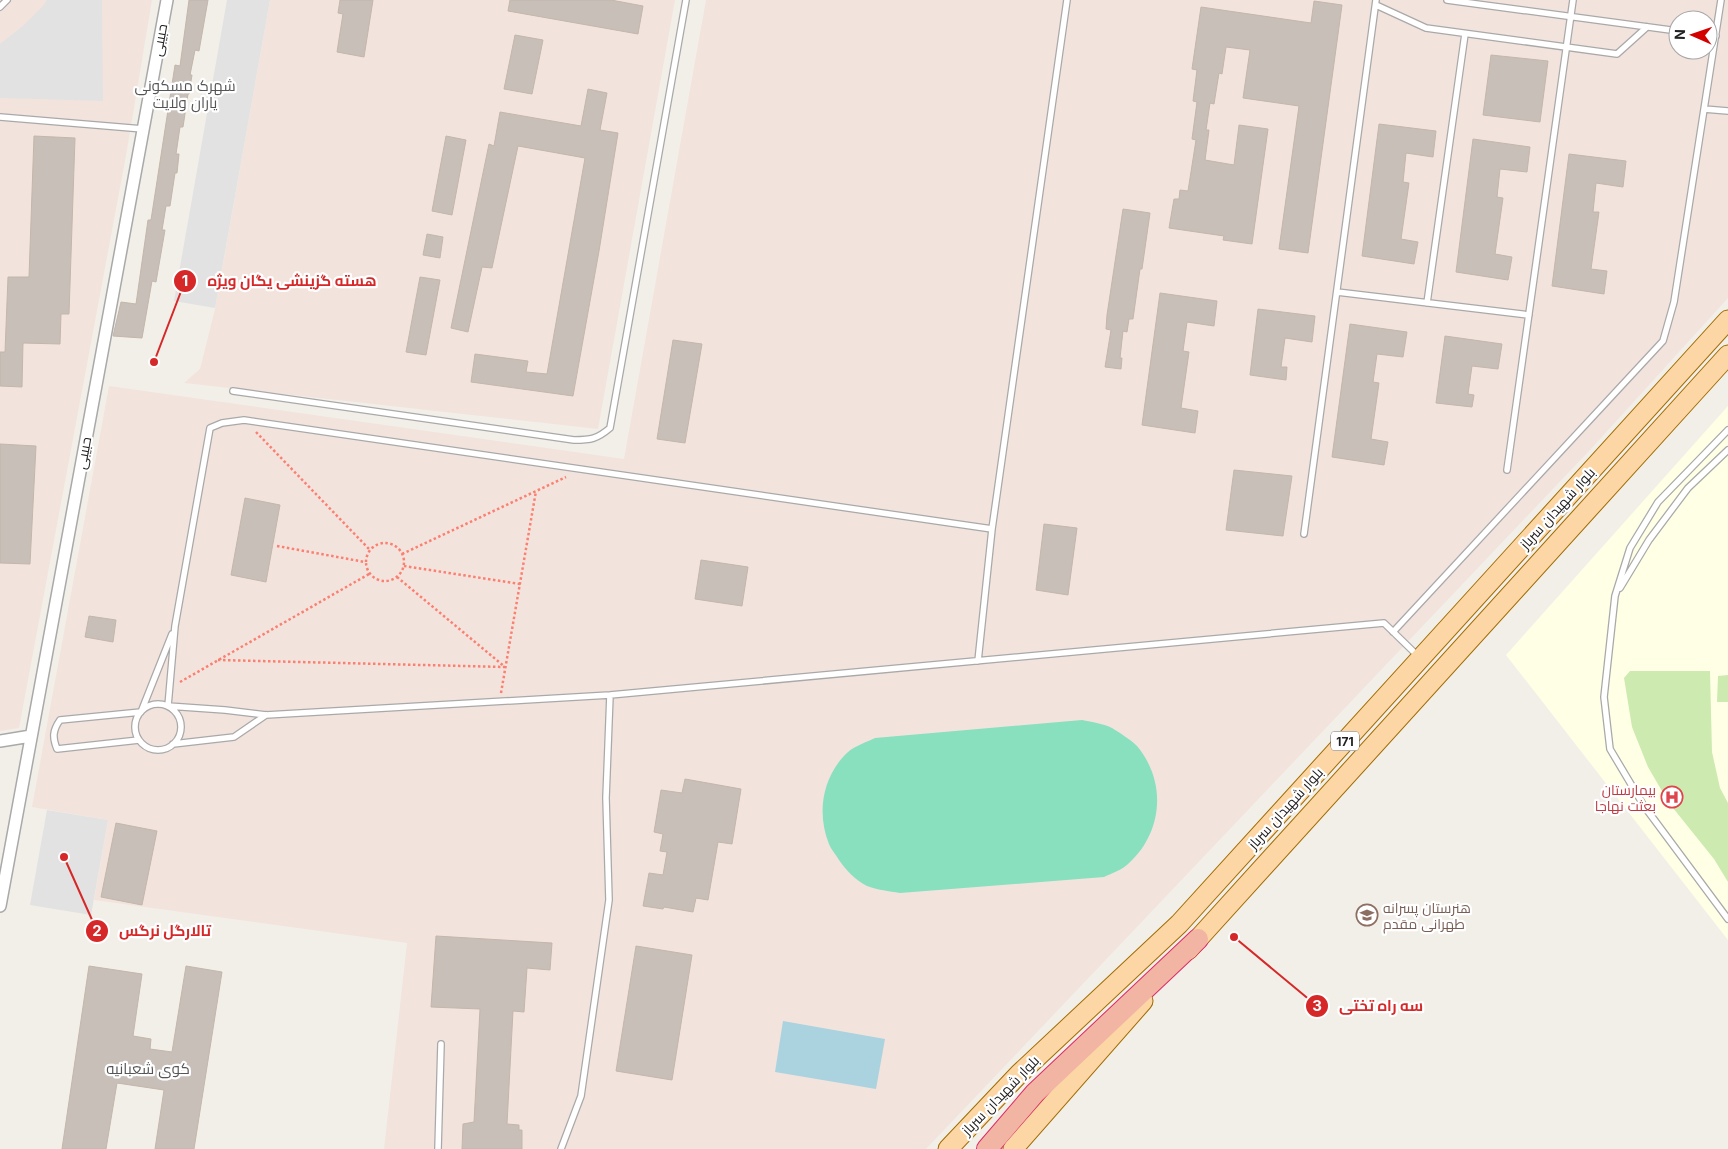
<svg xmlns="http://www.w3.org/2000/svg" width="1728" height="1149" viewBox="0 0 1728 1149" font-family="Inter,Cairo,sans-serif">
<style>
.education{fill:#ffffe5}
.military{fill:#f3e3dd;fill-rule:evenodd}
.grass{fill:#cdebb0}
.pitch{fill:#88e0be}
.parking{fill:#e2e2e2}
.water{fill:#aad3df}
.building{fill:#c7bfb8;stroke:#c4b6ab}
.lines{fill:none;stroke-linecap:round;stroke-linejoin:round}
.service-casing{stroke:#a9a9a9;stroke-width:8}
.minor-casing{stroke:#a9a9a9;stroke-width:14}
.primary-casing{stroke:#a06b00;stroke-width:21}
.trunk-casing{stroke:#dc2a67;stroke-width:22}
.path{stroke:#fa8072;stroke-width:2.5;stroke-dasharray:2.5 2.5;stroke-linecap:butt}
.service{stroke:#fff;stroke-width:5.5}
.minor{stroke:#fff;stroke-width:11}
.primary{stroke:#fcd6a4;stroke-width:19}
.trunk{stroke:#f2b4a3;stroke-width:20}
.labels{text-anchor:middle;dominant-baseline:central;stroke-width:4.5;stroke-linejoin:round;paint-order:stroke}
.shield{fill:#fff;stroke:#646464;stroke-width:1}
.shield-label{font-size:12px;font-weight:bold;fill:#222}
.street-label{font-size:14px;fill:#222;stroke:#fff}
.health-label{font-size:14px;fill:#be3a42;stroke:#fff;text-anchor:end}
.education-label{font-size:14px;fill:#785e54;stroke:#fff;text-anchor:start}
.neighbourhood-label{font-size:15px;fill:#555;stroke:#fff}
.leader{fill:none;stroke:#d62828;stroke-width:2}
.callout-dot{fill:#d62828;stroke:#fff;stroke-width:2}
.mark-label{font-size:15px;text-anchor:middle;font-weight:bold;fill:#fff}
.callout-label{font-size:15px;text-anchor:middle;font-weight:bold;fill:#d62828;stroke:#fff;stroke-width:4.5;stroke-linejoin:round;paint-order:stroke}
</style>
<rect width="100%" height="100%" fill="#f2efe9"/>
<!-- education -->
<path class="education" d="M1728 406V940L1506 655Z"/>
<!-- military -->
<path class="military" d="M0 0H152L127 150 19 728 0 731Z
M270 0H675L598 429 184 383 200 369 215 309Z
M706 0H1728V298L1590 450 926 1149H384L407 943 94 900 108 820 32 807 109 386 624 459ZM1678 20H1708V50H1678Z"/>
<!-- grass -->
<path class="grass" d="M1630 671H1710L1712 752 1720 788 1728 803V882L1714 859 1669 803 1648 767 1632 727 1624 678Z
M1728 675V702H1717L1718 676Z"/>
<!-- pitch -->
<path class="pitch" d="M1082 720C1092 722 1104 724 1112 728 1120 733 1131 740 1137 746 1167 782 1163 833 1128 864 1122 870 1112 873 1104 877L900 893C889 891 877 890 867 886 855 880 846 870 839 860 836 855 831 849 829 844 816 812 823 775 848 752 855 746 867 742 875 738Z"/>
<!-- parking -->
<path class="parking" d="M47 0H102L103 101 0 98V44L24 25 43 6Z
M227 0H270L215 308 174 301Z
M47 810 108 820 91 915 30 905Z"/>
<!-- water -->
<path class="water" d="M783 1021 885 1039 876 1089 775 1072Z"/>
<!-- building -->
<path class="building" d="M189 0H208L199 51 195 50 190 75H192L189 94H188L183 127H180L176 154H179L177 173H175L170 206H166L162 230H165L156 282 152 281 142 338 113 336 121 302 136 304 148 220H151L175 65 180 66Z
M340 0H373L364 57 337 52 343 14 338 13Z
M510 0H611L643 6 638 34 508 11Z
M1314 1 1342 5 1308 253 1279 249 1299 106 1243 98 1250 50 1226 47 1222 74 1219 73 1214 104 1210 103 1206 130H1209L1205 160 1234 165 1239 125 1268 129 1252 244 1223 240 1224 236 1169 228 1174 199H1179L1180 190 1188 191 1196 140 1192 139 1197 102 1193 101 1197 70 1192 69 1201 7 1311 23Z
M515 35 543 40 532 94 504 89Z
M1491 55 1548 61 1540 122 1483 115Z
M588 89 607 93 600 130 618 133 599 251 573 396 471 382 475 354 528 361 526 372 547 374 585 158 518 146 492 268 482 267 468 332 451 328 489 144 494 146 500 112 581 126Z
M1379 124 1436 131 1433 157 1406 153 1403 182 1409 183 1401 239 1418 242 1414 264 1362 256Z
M34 136 75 138 69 314H61L60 344 23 343 22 387 0 386V352H5L8 277H29Z
M446 136 466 140 452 215 432 211Z
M1473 139 1530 147 1527 172 1500 169 1497 197 1503 198 1495 254 1512 257 1508 280 1456 272Z
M1569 154 1626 161 1623 187 1596 183 1593 212H1599L1591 269 1607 271 1604 294 1552 286Z
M1123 209 1150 213 1142 269H1140L1133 319H1129L1127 332 1123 331 1120 358H1122L1121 369 1105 367 1111 330 1106 329 1107 315Z
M427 234 443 237 440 258 423 255Z
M420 277 440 280 426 355 406 352Z
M1160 293 1217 301 1214 326 1187 322 1183 351 1189 352 1181 408 1198 411 1195 433 1142 425Z
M1258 309 1315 316 1312 342 1285 338 1281 367H1287L1286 380 1250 375Z
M1350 324 1407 332 1403 357 1377 354 1373 382 1379 383 1371 439 1388 442 1384 465 1332 457Z
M1445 336 1502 344 1498 369 1472 366 1468 394 1474 395 1472 407 1436 403Z
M673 340 702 344 685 443 657 439Z
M0 444 36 446 30 564 0 563Z
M1234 470 1292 476 1283 536 1226 530Z
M245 498 280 505 266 582 231 575Z
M1044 524 1077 528 1068 595 1036 590Z
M701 560 748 567 742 606 695 599Z
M89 616 116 620 113 642 85 637Z
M685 779 741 789 732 844 718 842 708 900 696 898 693 912 664 907 663 909 643 906 649 873 663 875 667 852 660 851 663 834 654 832 661 790 682 793Z
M116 823 157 831 142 905 101 897Z
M436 936 552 943 550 970 527 968 524 1012 513 1011 507 1124 519 1125V1130H522V1149H462L463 1124 474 1122 480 1009 431 1007Z
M636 946 692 955 672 1080 616 1071Z
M89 966 142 974 133 1036 151 1039 150 1049 172 1052 186 966 222 972 194 1149H155L164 1090 117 1083 106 1149H62Z"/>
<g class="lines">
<!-- service casing -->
<g class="service-casing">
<path id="service" d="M1447 0 1678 31
M1376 5 1426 28 1617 54 1647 27
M0 7 7 0
M1708 35 1716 36
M1704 109 1728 111
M0 117 143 129
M1337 292 1529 315
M1427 303 1465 34
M233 391 574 440C591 440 597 439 610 428L686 0
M1728 430 1658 502 1630 548 1615 596 1604 697 1610 749 1644 806 1728 919
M1507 470 1573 0
M992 529 244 420 222 423 210 428 175 626 168 706 225 710 266 715 610 695 1384 623 1419 657
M1304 534 1376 0
M1620 588 1649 540 1688 488 1728 450
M1393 632 1663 341 1674 302 1721 0
M978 661 992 529 1067 0
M135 727a23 23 0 1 1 46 0a23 23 0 1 1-46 0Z
M139 740 57 749C52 737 53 730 60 720L141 712 172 634
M173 744 234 737 266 715
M438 1149 441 1044
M561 1149 581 1096 609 900 606 798 610 695"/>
</g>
<!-- minor casing -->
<g class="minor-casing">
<path id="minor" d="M0 741 31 736
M0 906 167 0"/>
</g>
<!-- primary casing -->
<g class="primary-casing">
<path id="primary" d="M1188 950 1728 355
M948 1149 1019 1074 1179 924 1728 320
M1013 1149 1143 1001"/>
</g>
<!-- trunk casing -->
<g class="trunk-casing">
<path id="trunk" d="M987 1149 1035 1093 1198 939"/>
</g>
<!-- path -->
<path class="path" d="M256 432 369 549
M366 562a19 19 0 1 1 38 0a19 19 0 1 1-38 0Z
M277 546 365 562
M402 554 566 477
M404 566 520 584
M397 577 505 667
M218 660 505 667
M180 682 369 574
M501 693 536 491"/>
<!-- service -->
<use href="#service" class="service"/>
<!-- minor -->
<use href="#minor" class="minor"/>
<!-- primary -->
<use href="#primary" class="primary"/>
<!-- trunk -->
<use href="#trunk" class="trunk"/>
</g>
<!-- icons -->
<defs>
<g id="hospital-ring" transform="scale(1.125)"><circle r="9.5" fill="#fff" stroke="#e0444e" stroke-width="1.5"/><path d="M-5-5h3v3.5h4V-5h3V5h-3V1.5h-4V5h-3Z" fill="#e0444e"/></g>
<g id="school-ring" transform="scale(1.125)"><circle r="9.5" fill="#fff" stroke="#8d6e63" stroke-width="1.5"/><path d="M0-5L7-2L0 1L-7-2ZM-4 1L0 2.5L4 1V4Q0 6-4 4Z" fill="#8d6e63"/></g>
</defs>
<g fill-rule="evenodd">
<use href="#hospital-ring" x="1672" y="797"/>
<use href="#school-ring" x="1367" y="915"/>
</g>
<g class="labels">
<!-- shield labels -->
<rect class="shield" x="1331" y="731.5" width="28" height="19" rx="4"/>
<g class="shield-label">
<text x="1345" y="741">171</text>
</g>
<!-- street labels -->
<g class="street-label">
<text transform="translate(159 40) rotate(-80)">حبیبی</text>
<text transform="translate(83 453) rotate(-80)">حبیبی</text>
<text transform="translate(1557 508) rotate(-48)">بلوار شهیدان سرباز</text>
<text transform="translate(1285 808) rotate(-48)">بلوار شهیدان سرباز</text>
<text transform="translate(1000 1095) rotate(-46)">بلوار شهیدان سرباز</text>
</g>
<!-- health labels -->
<g class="health-label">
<text x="1656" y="789">بیمارستان<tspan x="1656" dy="16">بعثت نهاجا</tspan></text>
</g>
<!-- education labels -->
<g class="education-label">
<text x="1383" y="907">هنرستان پسرانه<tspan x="1383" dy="16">طهرانی مقدم</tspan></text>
</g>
<!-- neighbourhood labels -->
<g class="neighbourhood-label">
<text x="185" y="85">شهرک مسکونی<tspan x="185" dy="17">یاران ولایت</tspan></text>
<text x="148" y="1068">کوی شعبانیه</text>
</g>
</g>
<!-- callouts -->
<path class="leader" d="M154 362L185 281M64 857L97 931M1234 937L1317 1006"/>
<g class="callout-dot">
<circle cx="154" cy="362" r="5"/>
<circle cx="64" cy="857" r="5"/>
<circle cx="1234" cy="937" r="5"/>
<circle cx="185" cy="281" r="12"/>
<circle cx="97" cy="931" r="12"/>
<circle cx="1317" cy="1006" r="12"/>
</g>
<g class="mark-label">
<text x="185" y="286">1</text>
<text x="97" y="936">2</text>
<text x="1317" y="1011">3</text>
</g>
<g class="callout-label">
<text x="292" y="286">هسته گزینشی یگان ویژه</text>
<text x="165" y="936">تالارگل نرگس</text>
<text x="1381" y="1011">سه راه تختی</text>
</g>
<!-- north arrow -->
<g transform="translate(1693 35) rotate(272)"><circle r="24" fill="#ffffff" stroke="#a7a7a7"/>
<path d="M0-4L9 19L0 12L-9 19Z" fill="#d40000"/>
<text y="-8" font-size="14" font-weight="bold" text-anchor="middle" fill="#222222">N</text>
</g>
</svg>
